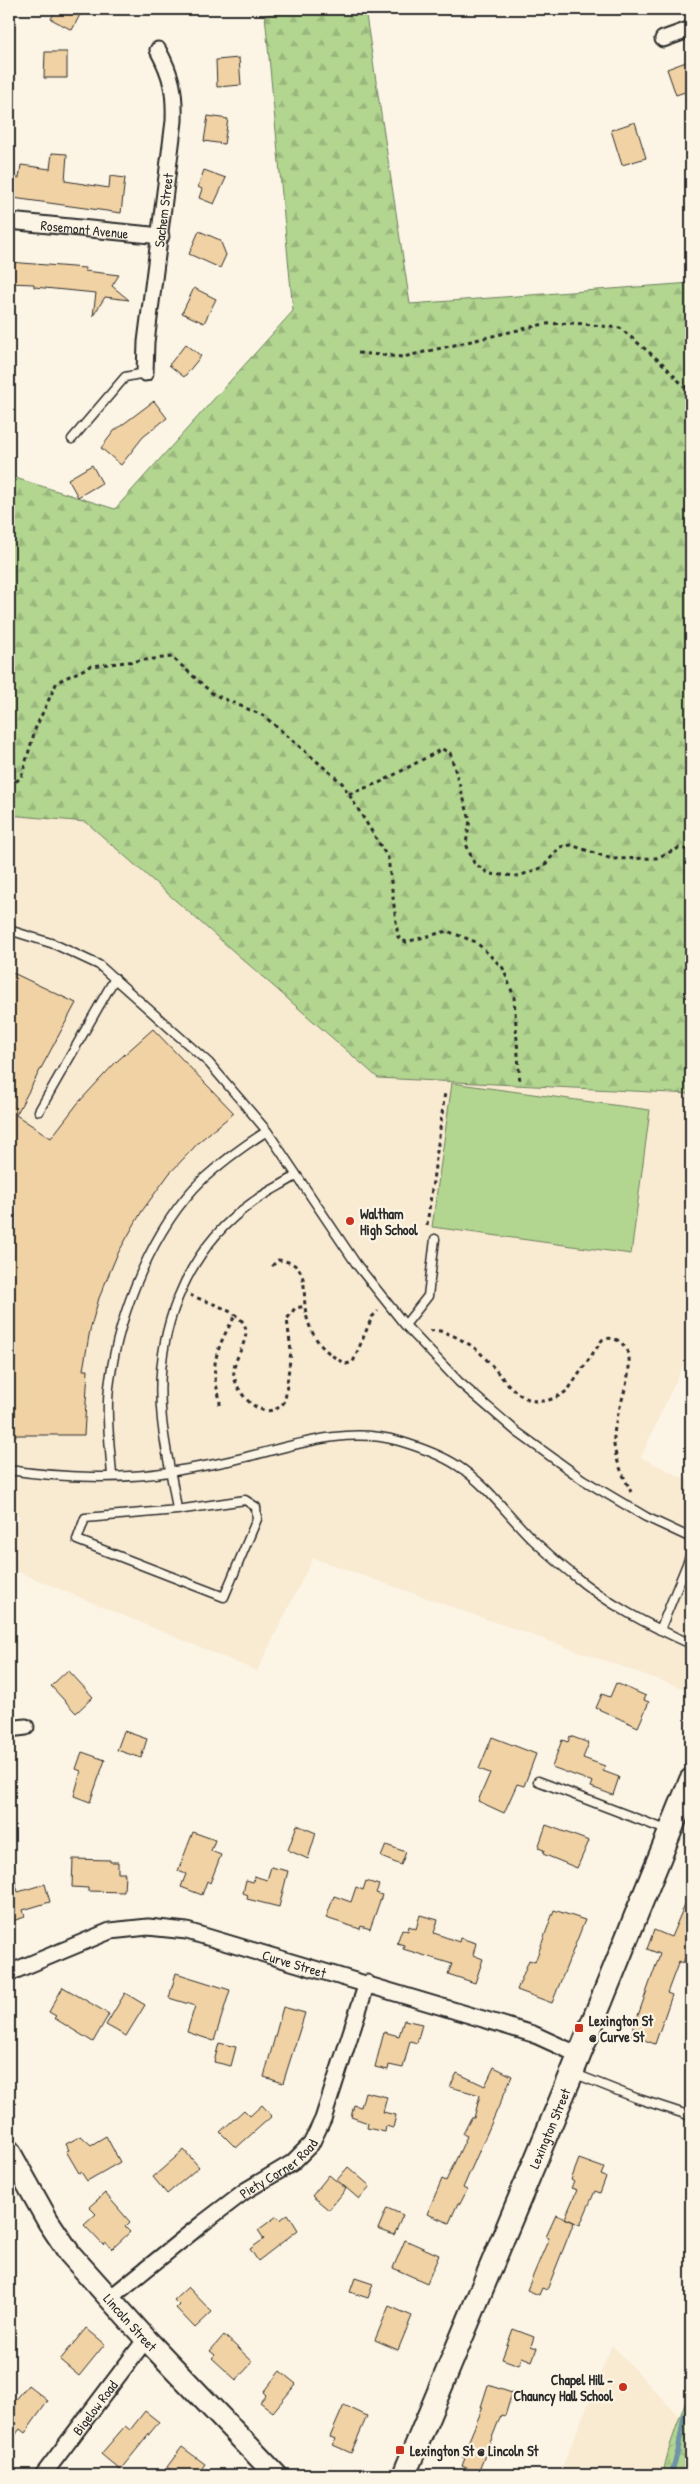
<svg xmlns="http://www.w3.org/2000/svg" width="700" height="2484" viewBox="0 0 700 2484" font-family="'Patrick Hand',sans-serif">
<style>
.built{fill:#f9ead2}
.forest{fill:url(#forest-firs);stroke:#6e805e}
.wetland{fill:url(#wetland-marsh);stroke:#6e805e}
.pitch{fill:#b2d590;stroke:#6e805e}
.lines{fill:none;stroke-linecap:round;stroke-linejoin:round}
.stream{stroke:#6e93a8;stroke-width:5}
.building{fill:#f1d2a4;stroke:#2b2b2b}
.lane-casing{stroke:#2b2b2b;stroke-width:11}
.street-casing{stroke:#2b2b2b;stroke-width:19}
.secondary-casing{stroke:#2b2b2b;stroke-width:25}
.primary-casing{stroke:#2b2b2b;stroke-width:26}
.path{stroke:#2b2b2b;stroke-width:3;stroke-dasharray:4 4;stroke-linecap:butt}
.lane{stroke:#fcf5e5;stroke-width:8}
.street{stroke:#fcf5e5;stroke-width:15}
.secondary{stroke:#fcf5e5;stroke-width:21}
.primary{stroke:#fcf5e5;stroke-width:22}
.poi-dot{fill:#c8321e;stroke:#fcf5e5;stroke-width:2}
.labels{text-anchor:middle;dominant-baseline:central;stroke-width:4.5;stroke-linejoin:round;paint-order:stroke}
.street-label{font-size:14px;fill:#2b2b2b;stroke:#fcf5e5}
.poi-label{font-size:14px;font-weight:bold;fill:#2b2b2b;stroke:#fcf5e5;text-anchor:start}
</style>
<defs>
<pattern id="forest-firs" width="22" height="20" patternUnits="userSpaceOnUse" patternTransform="scale(1.25)"><rect width="22" height="20" fill="#b2d590"/><path d="M5 1l3.5 6h-7zM16 11l3.5 6h-7z" fill="#99b77c"/></pattern>
<pattern id="wetland-marsh" width="20" height="14" patternUnits="userSpaceOnUse" patternTransform="scale(1.25)"><rect width="20" height="14" fill="#b2d590"/><path d="M1 5h8M5 5V1M11 12h8M15 12V8" fill="none" stroke="#99b77c"/></pattern>
</defs>
<rect width="100%" height="100%" fill="#fcf5e5"/>
<filter id="ink" filterUnits="userSpaceOnUse"><feTurbulence type="fractalNoise" baseFrequency=".02" numOctaves="2"/><feDisplacementMap in="SourceGraphic" scale="10" xChannelSelector="R" yChannelSelector="G"/><feConvolveMatrix kernelMatrix="1 2 1 2 8 2 1 2 1" color-interpolation-filters="sRGB"/></filter>
<g filter="url(#ink)">
<!-- built -->
<path class="built" d="M9 815 86 822 378 1078 691 1094V1348L641 1457 691 1482V1691L313 1558 257 1671 9 1568V1538L20 1516 9 1512Z
M612 2345 691 2429V2475H559Z"/>
<!-- forest -->
<path class="forest" d="M317 9H365L410 304 691 283V1094L378 1078 86 822 9 815V476L115 509 293 311 265 15Z"/>
<!-- wetland -->
<path class="wetland" d="M691 2384V2475H663C668 2444 682 2415 691 2384Z"/>
<!-- pitch -->
<path class="pitch" d="M452 1083 650 1110 631 1254 432 1227Z"/>
<g class="lines">
<!-- stream -->
<path class="stream" d="M671 2475 678 2451 684 2416 691 2407"/>
</g>
<!-- building -->
<path class="building" d="M56 9H83L72 30 51 19Z
M45 52H67V78H44Z
M239 58 241 85 217 87 216 60Z
M686 62 691 77V90L676 95 667 69Z
M208 116 228 119 224 144 204 141Z
M635 122 646 158 622 165 611 130Z
M52 153 67 154 65 181 109 188 110 176 125 178 121 213 13 198 16 178H19L21 165 50 169Z
M204 170 226 178 214 204 199 198 202 189 198 187Z
M199 231 220 240 226 255 220 268 189 254Z
M9 262 85 268V271L119 275 112 286 129 300 105 297 93 316 96 293 34 287V284L9 283Z
M194 288 216 299 204 323 182 313Z
M186 344 201 356 184 377 169 365Z
M154 401 167 418 143 437 121 465 101 448 114 431Z
M92 465 102 483 78 497 68 479Z
M9 971 76 1003 16 1115 51 1138 78 1103 115 1063 153 1029 234 1113 201 1140 169 1174 142 1211 117 1255 99 1298 90 1330 83 1370H88L84 1435H9Z
M68 1670 93 1697 76 1713 51 1686Z
M616 1683 646 1696 644 1700 649 1702 638 1727 596 1708 602 1694 610 1697Z
M124 1731 147 1739 141 1758 117 1750Z
M570 1736 589 1743 583 1758 605 1766 603 1771 619 1777 613 1795 591 1787 593 1782 552 1767 562 1740 568 1742Z
M492 1737 536 1754 524 1786 517 1784 504 1813 478 1801 490 1773 479 1769Z
M82 1752 105 1760 90 1802 74 1796 81 1771 76 1769Z
M297 1825 316 1833 308 1859 288 1850Z
M546 1825 589 1841 577 1868 543 1854 544 1850 538 1848Z
M193 1832 215 1840 211 1851 221 1855 210 1883 207 1881 202 1895 181 1887 186 1874 178 1871Z
M386 1845 406 1852 401 1865 381 1857Z
M73 1859 110 1860V1862H118V1873H125L124 1892 88 1891V1888L72 1887Z
M271 1867 288 1871 279 1907 247 1899 248 1895 243 1893 246 1880 253 1882 254 1876 267 1880Z
M13 1873 18 1892 45 1884 50 1902 23 1910 25 1917 9 1922V1874Z
M366 1881 379 1885 376 1893 382 1895 370 1929 361 1926 360 1929 326 1918 334 1896 351 1902 356 1887 363 1890Z
M691 1890V1960L685 1958 683 1963 679 1961 667 1993 672 1995 655 2044 631 2035 660 1954 647 1949 654 1930 671 1937Z
M554 1910 585 1920 552 2003 517 1990 529 1960 535 1962Z
M420 1915 438 1920 434 1933 459 1942 460 1938 476 1943 473 1955 483 1959 475 1983 448 1974 452 1964 403 1949 404 1945 397 1943 402 1929 408 1931 409 1926 416 1929Z
M176 1973 230 1990 214 2041 187 2032 195 2006 169 1998Z
M63 1987 109 2014 93 2042 54 2018 56 2016 49 2012Z
M125 1993 145 2005 126 2036 106 2025Z
M283 2007 305 2013 283 2083 264 2077Z
M404 2020 422 2024 417 2043 410 2041 403 2068 389 2065 388 2070 375 2067 384 2032 399 2036Z
M219 2043 236 2047 231 2066 214 2062Z
M494 2067 512 2076 463 2188 467 2190 460 2204 458 2203 449 2223 427 2214 442 2179 446 2181 467 2136 463 2134 471 2118H474L480 2095 450 2087 457 2073 485 2086Z
M365 2092 387 2097 383 2112 396 2115 393 2128 386 2126 385 2132 367 2128 368 2123 351 2117 354 2105 361 2107Z
M262 2105 272 2116 236 2148 220 2132 244 2110 250 2116Z
M81 2136 91 2145 106 2136 120 2162 87 2181 81 2172 79 2173 66 2151 69 2150 66 2144Z
M184 2150 199 2167 167 2194 153 2177Z
M579 2159 604 2168 601 2175 606 2177 600 2193 595 2191 580 2225 565 2218 577 2190 571 2188 574 2182 571 2180Z
M348 2167 370 2186 359 2199 337 2180Z
M329 2175 346 2189 329 2210 312 2196Z
M105 2193 130 2222 125 2227 130 2232 112 2249 105 2243 103 2245 84 2225 96 2214 89 2207Z
M387 2208 403 2215 394 2235 378 2229Z
M288 2214 298 2230 258 2261 250 2249 264 2239 258 2230 277 2216 280 2220Z
M556 2215 574 2222 547 2290 542 2288 539 2295 527 2290 549 2238 546 2237Z
M405 2240 439 2255 427 2283 393 2268Z
M355 2278 373 2284 368 2298 350 2292Z
M188 2287 212 2312 195 2328 176 2308 179 2305 174 2300Z
M389 2306 412 2316 398 2350 375 2340Z
M86 2328 105 2344 79 2376 60 2360Z
M513 2329 534 2337 531 2346 537 2348 532 2361 522 2357 519 2365 502 2359Z
M224 2335 253 2362 236 2380 212 2358 215 2355 210 2351Z
M280 2371 296 2384 273 2412 260 2402 266 2395 263 2392Z
M28 2385 48 2401 25 2433 20 2429 9 2443V2408Z
M488 2385 512 2393 505 2416 501 2415 478 2473 462 2466 465 2458 462 2457 483 2407H481Z
M344 2405 367 2416 351 2453 333 2445 336 2439 330 2437Z
M145 2411 159 2422 120 2470 101 2454 125 2426 130 2430Z
M182 2447 205 2464 197 2475H177L167 2467Z"/>
<g class="lines">
<!-- lane casing -->
<g class="lane-casing">
<path id="lane" d="M72 439 125 377 145 373
M9 930 54 944 99 965 209 1063 267 1131 357 1265 405 1325 459 1382 517 1432 582 1479 646 1517 691 1538
M39 1111 115 978
M405 1325 428 1296 435 1239
M9 1470C61 1478 124 1480 175 1471 199 1467 223 1463 246 1457 296 1445 347 1426 399 1441 419 1447 440 1454 458 1466 487 1485 507 1514 531 1538 544 1550 557 1562 571 1573 607 1604 648 1625 691 1644
M112 1476C110 1445 105 1411 110 1380 119 1313 153 1227 203 1179 223 1161 245 1145 267 1131
M177 1510 245 1500 256 1507 257 1519 224 1597 77 1540 85 1518 177 1510C173 1480 165 1450 162 1420 153 1337 183 1251 253 1202 266 1192 282 1185 296 1176
M660 1630 691 1554
M538 1781 669 1831
M573 2073 636 2098 691 2116"/>
</g>
<!-- street casing -->
<g class="street-casing">
<g id="street">
<path d="M663 39 691 29"/>
<path id="s1" d="M9 221 161 236"/>
<path id="s2" d="M145 373 146 342 174 121C175 92 172 76 158 50"/>
<path d="M9 1729 26 1727"/>
<path id="s3" d="M9 1973 110 1931 148 1927 187 1931 533 2034 579 2055"/>
<path id="s4" d="M109 2299 203 2223 245 2191 292 2163 311 2144 323 2119 367 1983"/>
<path id="s5" d="M43 2475 146 2339"/>
</g>
</g>
<!-- secondary casing -->
<g class="secondary-casing">
<g id="secondary">
<path id="s6" d="M9 2151 48 2221 70 2254 146 2339 276 2475"/>
</g>
</g>
<!-- primary casing -->
<g class="primary-casing">
<g id="primary">
<path id="s7" d="M404 2475 572 2073 691 1780"/>
</g>
</g>
<!-- path -->
<path class="path" d="M358 353 403 357 544 324 574 323 620 328 663 364 691 394
M691 737V762
M9 786 21 778 36 727 57 682 91 666 172 657 213 694 264 716 342 783 388 858 398 937 406 942 447 931 476 942 503 968 514 997 520 1084
M349 794 381 782 442 749 450 753 470 820 466 844 474 863 489 874 519 876 543 867 560 847 571 845 612 859 656 858 679 848 691 850
M427 1225 445 1092
M272 1266 278 1260C314 1263 300 1293 307 1318 313 1340 326 1354 346 1364L353 1362 372 1317 378 1311
M190 1295C206 1302 231 1308 242 1321 255 1337 231 1358 234 1375 237 1397 267 1426 285 1401L291 1351 287 1319 295 1308 306 1306
M430 1331C439 1329 447 1333 456 1337 463 1341 472 1345 478 1351 505 1375 523 1423 568 1390L602 1340C616 1334 627 1345 629 1358 631 1387 612 1416 614 1445 616 1462 624 1477 631 1492
M220 1405C220 1395 216 1388 215 1378 212 1356 224 1335 235 1316"/>
<!-- lane -->
<use href="#lane" class="lane"/>
<!-- street -->
<use href="#street" class="street"/>
<!-- secondary -->
<use href="#secondary" class="secondary"/>
<!-- primary -->
<use href="#primary" class="primary"/>
</g>
</g>
<!-- markers -->
<g class="poi-dot">
<circle cx="350" cy="1221" r="5"/>
<rect x="574" y="2023" width="10" height="10" rx="2.5"/>
<circle cx="623" cy="2387" r="5"/>
<rect x="395" y="2445" width="10" height="10" rx="2.5"/>
</g>
<g class="labels">
<!-- street labels -->
<g class="street-label">
<text stroke="none"><textPath href="#s2" startOffset="164">Sachem Street</textPath></text>
<text stroke="none"><textPath href="#s1" startOffset="76">Rosemont Avenue</textPath></text>
<text stroke="none"><textPath href="#s3" startOffset="299">Curve Street</textPath></text>
<text stroke="none"><textPath href="#s7" startOffset="376">Lexington Street</textPath></text>
<text stroke="none"><textPath href="#s4" startOffset="214">Piety Corner Road</textPath></text>
<text stroke="none"><textPath href="#s6" startOffset="211">Lincoln Street</textPath></text>
<text stroke="none"><textPath href="#s5" startOffset="85">Bigelow Road</textPath></text>
</g>
<!-- poi labels -->
<g class="poi-label">
<text x="360" y="1213">Waltham<tspan x="360" dy="16">High School</tspan></text>
<text x="589" y="2020">Lexington St<tspan x="589" dy="16">@ Curve St</tspan></text>
<text x="613" y="2379" text-anchor="end">Chapel Hill -<tspan x="613" dy="16">Chauncy Hall School</tspan></text>
<text x="410" y="2450">Lexington St @ Lincoln St</text>
</g>
</g>
<!-- margin -->
<rect width="700" height="2484" fill="none" stroke="#fcf5e5" stroke-width="30"/>
<rect x="15" y="15" width="670" height="2454" fill="none" stroke="#2b2b2b" stroke-width="2" filter="url(#ink)"/>
</svg>
